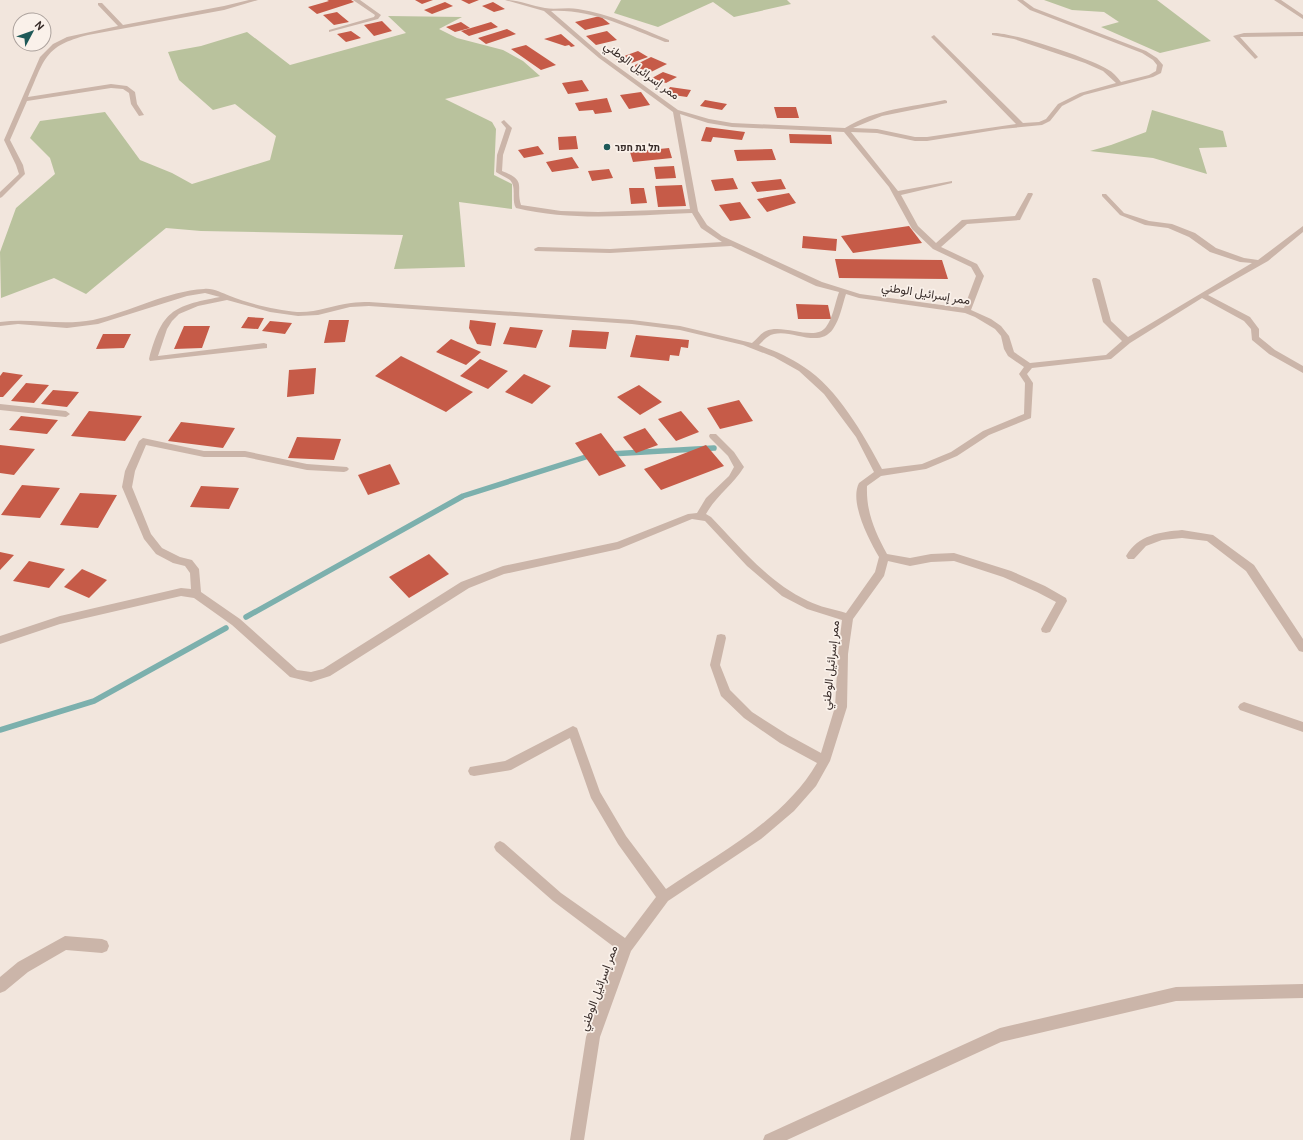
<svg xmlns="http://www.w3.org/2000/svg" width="1303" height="1140" viewBox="0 0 1303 1140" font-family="Cabin,Vazirmatn,Heebo,sans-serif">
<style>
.green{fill:#b9c29d}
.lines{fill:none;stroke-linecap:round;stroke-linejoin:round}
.stream{stroke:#7cb0ad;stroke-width:5.5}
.building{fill:#c65b48}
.minor{fill:#cbb5a9;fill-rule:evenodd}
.poi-dot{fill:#1e5958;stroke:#faf1ea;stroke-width:1.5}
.labels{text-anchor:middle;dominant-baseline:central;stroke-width:3.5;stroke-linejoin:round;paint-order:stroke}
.far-poi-label{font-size:10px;font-weight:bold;fill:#382c29;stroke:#faf1ea;text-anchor:start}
.street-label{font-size:12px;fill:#382c29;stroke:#faf1ea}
</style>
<rect width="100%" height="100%" fill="#f2e6dd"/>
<!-- green -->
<path class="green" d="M621 0H787L791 4 734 17 713 2 658 27 614 13Z
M1044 0H1157L1211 41 1160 53 1101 27 1119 22 1104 12 1072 10Z
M388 16 462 17 439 29 457 38 503 50 523 61 540 76 445 99 492 122 496 129 494 175 512 184V209L459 202 465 267 394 269 403 235 201 231 166 228 86 294 54 278 1 298 0 252 16 208 55 174 50 158 30 138 40 121 105 112 140 160 172 173 192 184 270 160 276 136 235 104 213 110 179 80 168 52 201 46 247 32 290 65 406 33Z
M1152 110 1223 131 1227 147 1199 148 1207 174 1153 158 1090 151 1111 145 1146 132Z"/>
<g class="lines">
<!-- stream -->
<path class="stream" d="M610 454 714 448
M246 617 463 496 592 455
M0 730 94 701 226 628"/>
</g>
<!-- building -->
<path class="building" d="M327 0H351L354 2 317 14 308 7 329 1Z
M415 0H433L422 4Z
M461 0H479L469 4Z
M445 2 453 6 432 14 424 10Z
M493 2 505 9 494 12 482 6Z
M337 12 349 22 334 25 323 15Z
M600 16 610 24 585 30 575 22Z
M382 21 392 31 374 36 364 25Z
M461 22 470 28 455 32 446 27Z
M491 22 498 27 469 36 461 31Z
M507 29 516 34 486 44 478 38Z
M351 31 361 38 346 42 337 34Z
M607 31 617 40 596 45 586 36Z
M561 34 575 46 571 47 569 45 565 46 544 39Z
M526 45 556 65 541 70 511 49Z
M638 51 648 57 626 65 616 59Z
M651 57 667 64 649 73 633 66Z
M663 72 677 77 666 83 652 78Z
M582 80 589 91 568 94 562 83Z
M670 87 691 90 687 97 666 94Z
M641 92 650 105 629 109 620 95Z
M607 98 612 112 595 114 593 110 579 111 575 103Z
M705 100 727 104 722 110 700 106Z
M774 107H796L799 118H777Z
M706 127 745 132 742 140 713 137 711 142 701 141Z
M789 134 831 135 832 144 790 143Z
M576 136 578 149 559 150 558 137Z
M538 146 544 154 524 158 518 150Z
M669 148 672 158 633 162 630 152Z
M772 149 776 160 737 161 734 150Z
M572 157 579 168 552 172 546 162Z
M674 166 676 178 656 179 654 167Z
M609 169 613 178 592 181 588 171Z
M733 178 738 189 715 191 711 180Z
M781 179 786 189 757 192 751 182Z
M682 185 686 206 658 207 655 186Z
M629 188H644L647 203 631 204Z
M789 193 796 203 767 212 757 199Z
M740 202 751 218 730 221 719 205Z
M909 226 922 243 853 253 841 236Z
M803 236 837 239 836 251 802 248Z
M835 259 942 260 948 279 839 278Z
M796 304 828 305 831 319H798Z
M248 317 264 318 258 329 241 328Z
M329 320H349L345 342 324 343Z
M470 320 496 323 491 346 477 344 469 328Z
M270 321 292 323 285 334 262 331Z
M184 326H210L202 348 174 349Z
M510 327 543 330 536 348 503 344Z
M572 330 609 332 606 349 569 347Z
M103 334H131L124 348 96 349Z
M636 335 689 340 688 348 681 347 679 356 670 355 669 361 630 357Z
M451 339 481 352 466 365 436 352Z
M401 356 473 392 446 412 375 376Z
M480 359 508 371 488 389 460 376Z
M316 368 314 394 287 397 289 370Z
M3 372 23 375 3 397H0V376Z
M524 374 551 386 532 404 505 392Z
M26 383 49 385 34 403 11 401Z
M639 385 662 402 640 415 617 397Z
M53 390 79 392 67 407 41 404Z
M739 400 753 421 720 429 707 408Z
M89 411 142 416 125 441 71 436Z
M681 411 699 432 676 441 658 419Z
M21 416 58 420 47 434 9 430Z
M181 422 235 428 223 448 168 441Z
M645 428 658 445 636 453 623 437Z
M601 433 626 466 599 476 575 443Z
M297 437 341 439 334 460 288 458Z
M0 445 35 449 14 475 0 473Z
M706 445 724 466 661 490 644 469Z
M390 464 400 484 368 495 358 475Z
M22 485 60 488 40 518 1 515Z
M201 486 239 488 229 509 190 507Z
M80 493 117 495 98 528 60 525Z
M0 552 14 555 0 570Z
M429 554 449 574 409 598 389 577Z
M29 561 65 569 49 588 13 581Z
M82 569 107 580 89 598 64 587Z"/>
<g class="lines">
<!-- minor -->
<path class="minor" d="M249 0H258L224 10 88 35C44 46 45 59 28 97L111 84 127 86 135 92 137 104 144 115 139 116 131 104 129 93 123 89 111 88 27 101 10 140 23 165 25 174 2 197 0 198V192L19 174 16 165 4 140 40 57 53 44 67 37 118 26 98 5V3H102L123 25 224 6Z
M353 0H360L381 15 378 19 329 32V30L374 17 375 15Z
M505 0C519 0 531 6 545 8 555 10 567 7 578 9 610 14 639 28 669 40V42H665C628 28 592 9 551 11L603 56 678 110 709 119 732 123 845 128C875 109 911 107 945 100L947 101V103L882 116 853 128 877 129 915 137H927L1016 124 932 38 931 37 934 35 1023 123 1039 122 1046 119 1058 104 1080 93 1116 83 1103 71 1085 63 1014 39 992 35V33C1010 31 1091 59 1107 69 1113 72 1117 77 1121 82L1149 75 1156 71 1157 65 1153 60 1142 53 1030 10 1017 0H1023L1034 8 1146 51 1157 58 1163 65 1161 73 1153 77 1084 95 1062 106 1050 121 1042 125 1002 129 927 141H915L877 133 851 132 898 191 952 181V183L901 195 918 226 936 243 962 220 1015 216 1028 193H1032L1033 194 1020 220 967 224 941 247 977 264 984 276 971 310 991 319 1001 326 1009 336 1014 352 1030 363 1106 355 1122 341 1103 322 1092 280 1093 278H1096L1100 280 1111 321 1128 337 1252 263 1240 262 1210 252 1189 237 1168 228 1145 225 1120 215 1102 196V194H1106L1124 213 1149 221 1172 224 1195 233 1216 248 1244 258 1258 260 1303 226V232L1268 261 1208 295 1250 317 1259 329V337L1275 350 1303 366V373L1269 354 1252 340 1251 329 1244 321 1202 298 1130 343 1111 359 1032 368 1027 374 1033 383 1031 418 989 435 957 456 926 469 881 476 867 486C866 512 875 532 887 554L910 558 931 554 954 553 1011 571 1045 586 1066 598 1067 601 1050 632 1046 633 1042 632 1041 629 1056 602 1037 592 1003 577 954 561 931 562 910 566 888 561 884 576 853 619 848 654 847 707 830 761 816 786 794 811 761 839 668 901 631 951 600 1037 584 1140H570L586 1037 618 950 553 901 496 851 494 847 496 843 500 841 504 843 561 893 625 938 656 897 618 844 591 798 570 738 511 770 474 776 470 775 468 771 470 767 505 761 569 728 573 726 577 728 600 792 626 836 666 889C719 853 784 820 817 763L780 743 744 718 721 696 710 665 717 635 721 634 725 635 726 638 720 665 730 690 752 712 788 735 821 753 835 707 838 654 842 620 807 609 782 596 747 566 705 521 692 519 619 549 504 574 469 588 330 676 311 682 290 677 232 625 194 598 181 596 60 624 0 644V636L60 616 181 588 191 589 190 573 185 566 173 563 156 554 144 539 122 487 125 471 139 441 143 438 204 451H245L307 464 347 467 349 469 347 471 344 472 307 470 245 457H204L146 445 135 471 132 487 151 534 162 548 180 557 192 560 199 569 201 592 240 619 297 670 311 672 323 669 461 582 503 566 617 542 688 514 697 513 706 498 729 476 734 467 728 456 710 438 709 436 710 434H716L734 452 744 467C733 485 716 496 706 514L711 517C740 547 769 583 808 601 820 607 833 609 846 613L875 572 879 557C869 540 849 502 859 483L874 472 856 437 824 394 799 371 774 357 743 345 680 330 632 324 369 306 350 307 318 315 298 316 270 312 227 300 198 306 179 314 172 321 167 329 158 356 264 343 267 344V348L150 361 149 359C162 311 172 306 220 297L205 293 187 296 98 324 67 328 18 324 0 326V322C31 318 62 326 93 320 130 312 167 291 204 289 214 288 221 293 230 296 249 304 277 310 297 312 316 313 333 305 351 303 357 302 363 302 369 302L632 320 680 326 752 343C757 339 761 333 766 331 783 323 815 342 826 327 833 318 835 303 839 292L816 286 731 246 610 253 535 251 534 249 538 247 610 249 722 242 701 228 692 213C634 215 573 222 516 208 511 200 517 187 510 180 506 177 500 175 496 172L497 155 506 128 501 122 504 120 512 128 503 155 502 171C528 181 515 186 521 205L561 211 598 212 690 209 673 112 599 58 544 11ZM680 114 708 123 732 127 844 132 889 187 912 229 933 249 971 267 976 276 964 308 860 294 822 282 722 236 707 225 698 211ZM846 294 859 298 965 313 975 317 995 329 1001 336 1004 349 1008 356 1024 367 1019 374 1025 383 1024 414 983 431 951 452 922 464 882 469C864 435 837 388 804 367 790 357 775 351 759 345 763 341 768 335 774 334 792 329 819 349 833 329 840 319 842 306 846 294Z
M1274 0H1281L1303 15V19Z
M1303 32V36L1240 37 1258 57 1255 59 1233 36 1244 33Z
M0 404 66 411 70 414 66 417 0 410Z
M1182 530 1213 535 1254 565 1303 639V652L1299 651 1246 571 1207 541 1182 538 1162 540 1146 546 1134 559H1128L1126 556C1138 535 1160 532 1182 530Z
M1244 702 1303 722V732L1240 710 1238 707 1240 704Z
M65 936 102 939 107 941 109 946 107 951 102 953 66 950 28 972 5 991 0 993V977L18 962Z
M1303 984V998L1176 1001 1001 1042 787 1140H763L765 1135 1000 1028 1176 987Z"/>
</g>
<!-- markers -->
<circle class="poi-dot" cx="607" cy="147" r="4"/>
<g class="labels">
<!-- far-poi labels -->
<g class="far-poi-label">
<text x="615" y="147">תל גת חפר</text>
</g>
<!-- street labels -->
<g class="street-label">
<text transform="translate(642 70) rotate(36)">ممر إسرائيل الوطني</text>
<text transform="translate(926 293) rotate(9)">ممر إسرائيل الوطني</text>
<text transform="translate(830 665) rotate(-84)">ممر إسرائيل الوطني</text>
<text transform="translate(598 988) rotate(-70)">ممر إسرائيل الوطني</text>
</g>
</g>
<!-- north arrow -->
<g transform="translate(32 32) rotate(49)"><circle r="19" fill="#faf1ea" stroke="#aca29d"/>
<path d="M0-3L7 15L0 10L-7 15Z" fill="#1e5958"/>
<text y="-6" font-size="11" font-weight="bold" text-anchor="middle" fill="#382c29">N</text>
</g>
</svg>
